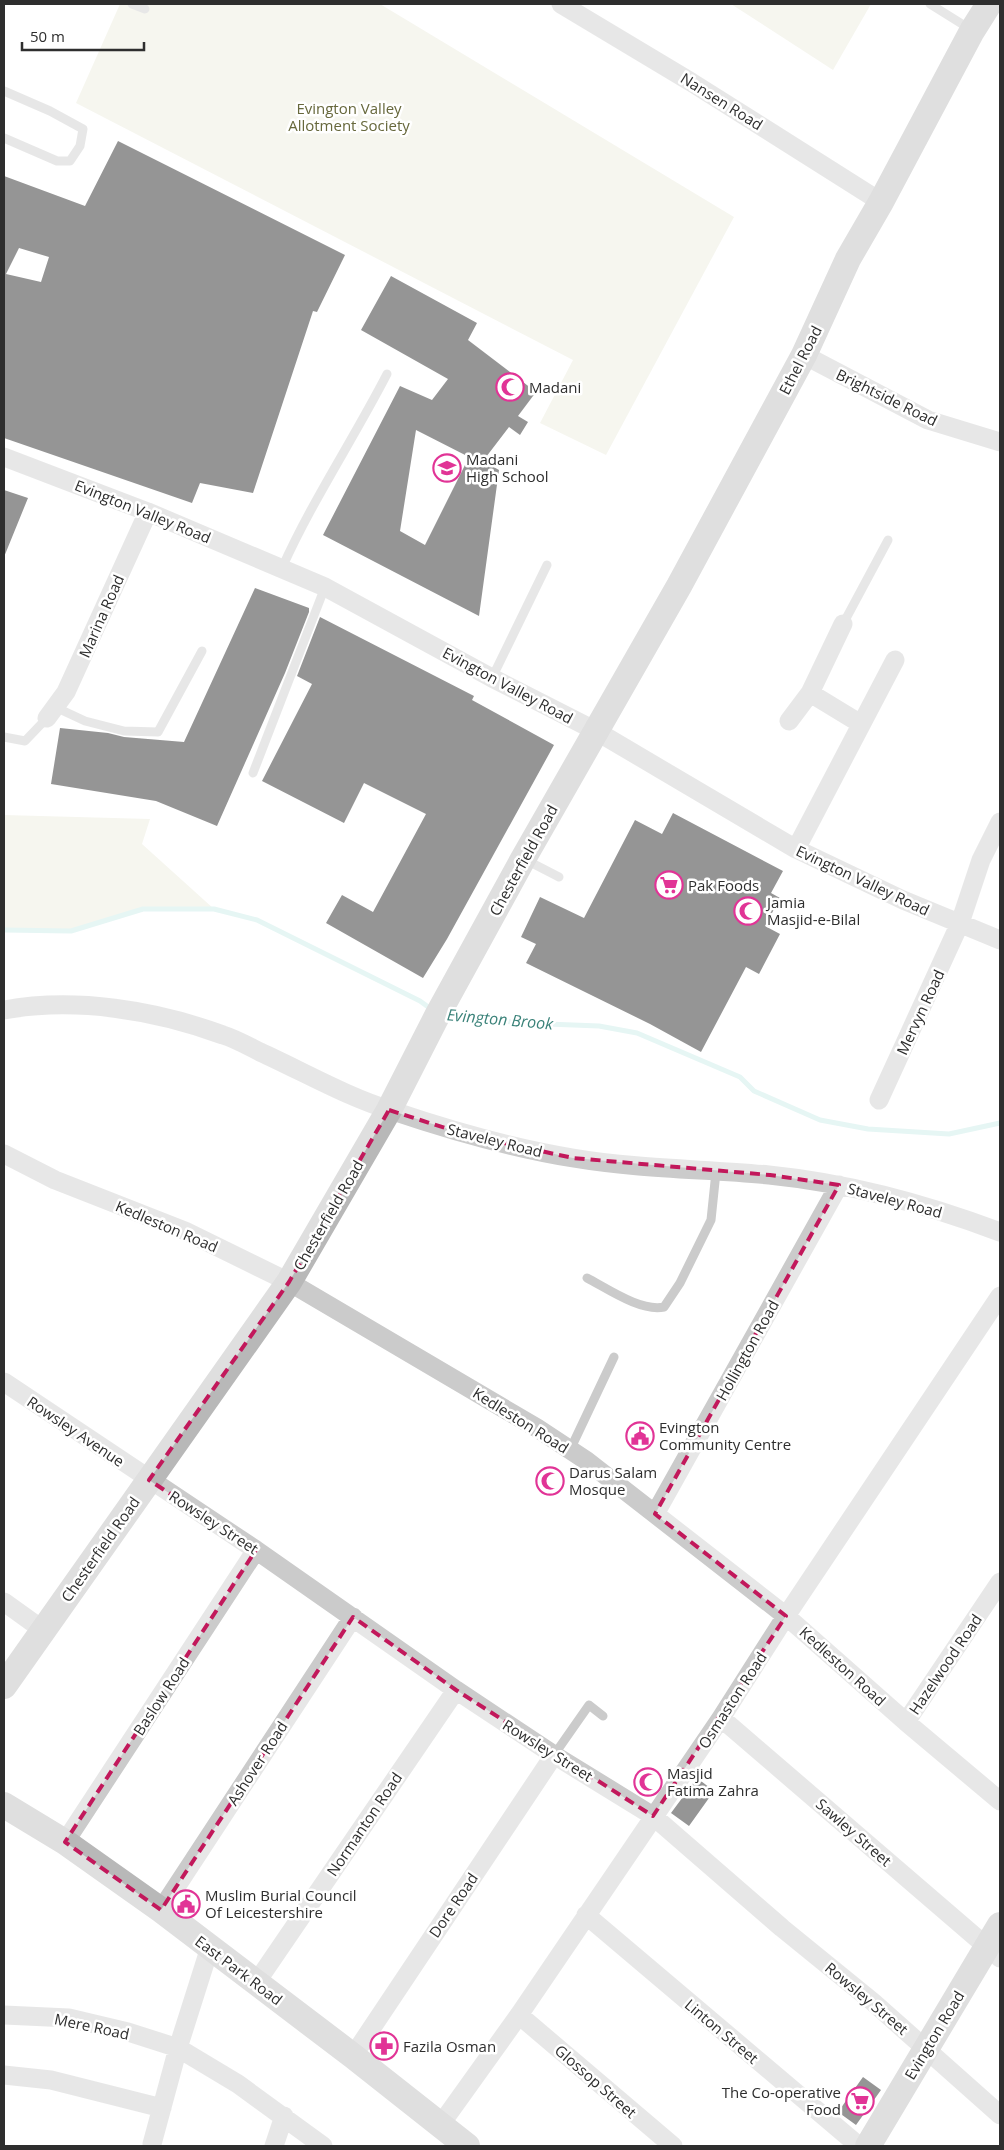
<svg xmlns="http://www.w3.org/2000/svg" width="1004" height="2150" viewBox="0 0 1004 2150" font-family="'Open Sans',sans-serif">
<style>
.green{fill:#ebebdc}
.lines{fill:none;stroke-linecap:round;stroke-linejoin:round}
.stream{stroke:#c8eae7;stroke-width:5}
.building{fill:#151515;fill-rule:evenodd}
.lane{stroke:#cbcbcb;stroke-width:9}
.street{stroke:#cbcbcb;stroke-width:19}
.secondary{stroke:#b8b8b8;stroke-width:26}
.marked{fill:none;stroke:#c2185b;stroke-width:4;stroke-dasharray:10 6;stroke-linejoin:round}
.labels{text-anchor:middle;dominant-baseline:central;stroke-width:5;stroke-linejoin:round;paint-order:stroke}
.street-label{font-size:15px;fill:#2e2e2e;stroke:#fff}
.park-label{font-size:15px;fill:#67683c;stroke:#fff}
.poi-label{font-size:15px;fill:#2e2e2e;stroke:#fff;text-anchor:start}
.water-label{font-size:16px;font-style:italic;fill:#3a8279;stroke:#fff}
</style>
<rect width="100%" height="100%" fill="#fff"/>
<!-- green -->
<path class="green" d="M120 4H380L734 217 606 455 540 423 573 360 76 103Z
M731 4H871L833 70Z
M4 815 150 819 142 844 214 909H143L71 931 4 930Z"/>
<g class="lines">
<!-- stream -->
<path class="stream" d="M4 930 71 931 143 909H214L257 920 420 1001 431 1009
M448 1014H460L474 1018 521 1023 599 1026 637 1033 740 1077 754 1091 820 1120 868 1129 949 1134 1000 1123"/>
</g>
<!-- building -->
<path class="building" d="M118 141 345 255 317 312 313 311 253 493 200 483 192 503 4 438V176L85 206ZM19 248 49 257 41 282 6 274Z
M391 276 477 323 468 340 536 392 518 416 528 422 520 435 509 427 483 461 499 470 479 616 323 535 400 386 432 400 448 379 361 330ZM416 430 469 457 425 545 400 531Z
M4 490 28 498 4 557Z
M255 588 309 608V612L285 673 217 826 156 801 51 784 60 728 108 733 124 737 184 742Z
M320 617 474 696 472 700 554 745 447 939 423 978 326 923 342 895 373 912 426 814 364 783 344 823 262 781 312 684 297 676Z
M673 813 783 871 771 893 780 898 765 926 780 934 759 974 746 967 701 1052 650 1024 526 963 536 944 521 937 540 897 584 918 635 820 662 834Z
M550 1468 561 1475 549 1495 538 1488Z
M697 1778 714 1791 689 1826 671 1813Z
M863 2077 881 2090 856 2125 838 2112Z"/>
<g class="lines">
<!-- lane -->
<path class="lane" d="M132 4 145 9
M930 4 970 29
M4 91 50 111 83 129 80 146 70 161H57L4 138
M282 568C312 501 353 440 387 374
M843 624 888 540
M492 678 547 565
M55 707 85 721 124 731 158 732 202 651
M4 737 25 741 47 718
M253 773 325 587
M526 860 559 877
M587 1278C608 1289 641 1312 664 1307L680 1283 711 1220 716 1172
M570 1450 614 1357
M554 1755 589 1705 603 1716"/>
<!-- street -->
<path class="street" d="M561 4 691 82 881 202
M804 355 928 420 1000 442
M4 457 148 512 325 587 492 678 596 731 796 849 903 900 1000 940
M810 693 861 724
M47 718 66 692 148 512
M789 721 810 693 843 624
M796 849 895 660
M4 1010C75 997 155 1010 223 1035 236 1039 248 1046 260 1052 304 1072 347 1097 393 1111 452 1131 512 1148 573 1158 638 1169 704 1169 769 1175 848 1183 926 1204 1000 1232
M879 1100 960 923 981 860 1000 822
M4 1154 55 1180 185 1231 289 1282 537 1428 587 1461 786 1616 906 1722 1000 1801
M4 1382 256 1550 456 1690 554 1755 653 1816 782 1928 873 2002 1000 2115
M655 1514 839 1185
M4 1602 43 1630
M721 1718 1000 1958
M906 1722 1000 1582
M65 1842 256 1550
M161 1910 353 1617
M586 1915 859 2146
M256 1983 456 1690
M4 2015 69 2018 128 2032 178 2048 238 2084 323 2146
M519 2015 673 2146
M353 2056 554 1755
M4 2075 51 2080 162 2108
M441 2124 519 2015 721 1718 786 1616 1000 1296
M152 2144 178 2048 210 1947
M274 2146 284 2116"/>
<!-- secondary -->
<path class="secondary" d="M4 1686 289 1282 389 1110 438 1014 523 859 679 586 804 355 848 259 881 202 972 31 989 4
M4 1805 65 1842 161 1910 353 2056 467 2146
M868 2146 1000 1925"/>
</g>
<!-- marked area -->
<path d="M0 0H1004V2150H0ZM389 1110 467 1135 573 1158 770 1175 839 1185 655 1514 786 1616 653 1816 456 1690 353 1617 161 1910 65 1842 256 1550 149 1480 289 1282Z" fill="#fff" fill-opacity=".55" fill-rule="evenodd"/>
<path class="marked" d="M389 1110 467 1135 573 1158 770 1175 839 1185 655 1514 786 1616 653 1816 456 1690 353 1617 161 1910 65 1842 256 1550 149 1480 289 1282Z"/>
<!-- icons -->
<defs>
<g id="mosque-ring" transform="scale(1.4375)"><circle r="9.5" fill="#fff" stroke="#e13496" stroke-width="1.5"/><path d="M3.5-4.9A6 6 0 1 0 3.5 4.9A5 5 0 1 1 3.5-4.9Z" fill="#e13496"/></g>
<g id="school-ring" transform="scale(1.4375)"><circle r="9.5" fill="#fff" stroke="#e13496" stroke-width="1.5"/><path d="M0-5L7-2L0 1L-7-2ZM-4 1L0 2.5L4 1V4Q0 6-4 4Z" fill="#e13496"/></g>
<g id="supermarket-ring" transform="scale(1.4375)"><circle r="9.5" fill="#fff" stroke="#e13496" stroke-width="1.5"/><path d="M-6-5.5h2.5l.6 2H6L4.5 2H-2.5L-4.4-4H-6ZM-1.5 3.2a1.3 1.3 0 1 0 .1 0ZM3 3.2a1.3 1.3 0 1 0 .1 0Z" fill="#e13496"/></g>
<g id="civic-ring" transform="scale(1.4375)"><circle r="9.5" fill="#fff" stroke="#e13496" stroke-width="1.5"/><path d="M-.6-6.5H3V-4.5H.6V-3L4-1V1h2V6H-6V1h2V-1L-.6-3ZM-1.2 2.5V6h2.4V2.5Z" fill="#e13496"/></g>
<g id="pharmacy-ring" transform="scale(1.4375)"><circle r="9.5" fill="#fff" stroke="#e13496" stroke-width="1.5"/><path d="M-2-6h4v4h4v4h-4v4h-4v-4h-4v-4h4Z" fill="#e13496"/></g>
</defs>
<g fill-rule="evenodd">
<use href="#mosque-ring" x="510" y="387"/>
<use href="#school-ring" x="447" y="468"/>
<use href="#supermarket-ring" x="669" y="885"/>
<use href="#mosque-ring" x="748" y="911"/>
<use href="#civic-ring" x="640" y="1436"/>
<use href="#mosque-ring" x="550" y="1481"/>
<use href="#mosque-ring" x="648" y="1782"/>
<use href="#civic-ring" x="186" y="1904"/>
<use href="#pharmacy-ring" x="384" y="2046"/>
<use href="#supermarket-ring" x="860" y="2101"/>
</g>
<g class="labels">
<!-- street labels -->
<g class="street-label">
<text transform="translate(722 101) rotate(32)">Nansen Road</text>
<text transform="translate(800 360) rotate(-63)">Ethel Road</text>
<text transform="translate(887 397) rotate(26)">Brightside Road</text>
<text transform="translate(143 511) rotate(22)">Evington Valley Road</text>
<text transform="translate(101 616) rotate(-66)">Marina Road</text>
<text transform="translate(508 685) rotate(28)">Evington Valley Road</text>
<text transform="translate(523 860) rotate(-61)">Chesterfield Road</text>
<text transform="translate(863 880) rotate(25)">Evington Valley Road</text>
<text transform="translate(920 1012) rotate(-65)">Mervyn Road</text>
<text transform="translate(495 1140) rotate(14)">Staveley Road</text>
<text transform="translate(895 1200) rotate(15)">Staveley Road</text>
<text transform="translate(328 1215) rotate(-60)">Chesterfield Road</text>
<text transform="translate(167 1226) rotate(23)">Kedleston Road</text>
<text transform="translate(747 1350) rotate(-61)">Hollington Road</text>
<text transform="translate(521 1420) rotate(32)">Kedleston Road</text>
<text transform="translate(76 1431) rotate(34)">Rowsley Avenue</text>
<text transform="translate(214 1522) rotate(33)">Rowsley Street</text>
<text transform="translate(100 1549) rotate(-55)">Chesterfield Road</text>
<text transform="translate(945 1664) rotate(-56)">Hazelwood Road</text>
<text transform="translate(843 1666) rotate(42)">Kedleston Road</text>
<text transform="translate(161 1696) rotate(-57)">Baslow Road</text>
<text transform="translate(732 1700) rotate(-57)">Osmaston Road</text>
<text transform="translate(548 1750) rotate(32)">Rowsley Street</text>
<text transform="translate(257 1763) rotate(-57)">Ashover Road</text>
<text transform="translate(364 1824) rotate(-56)">Normanton Road</text>
<text transform="translate(854 1832) rotate(41)">Sawley Street</text>
<text transform="translate(453 1905) rotate(-56)">Dore Road</text>
<text transform="translate(239 1970) rotate(37)">East Park Road</text>
<text transform="translate(867 1998) rotate(40)">Rowsley Street</text>
<text transform="translate(92 2026) rotate(12)">Mere Road</text>
<text transform="translate(722 2031) rotate(40)">Linton Street</text>
<text transform="translate(934 2035) rotate(-59)">Evington Road</text>
<text transform="translate(596 2081) rotate(41)">Glossop Street</text>
</g>
<!-- park labels -->
<g class="park-label">
<text x="349" y="108">Evington Valley<tspan x="349" dy="17">Allotment Society</tspan></text>
</g>
<!-- poi labels -->
<g class="poi-label">
<text x="529" y="387">Madani</text>
<text x="466" y="459">Madani<tspan x="466" dy="17">High School</tspan></text>
<text x="688" y="885">Pak Foods</text>
<text x="767" y="902">Jamia<tspan x="767" dy="17">Masjid-e-Bilal</tspan></text>
<text x="659" y="1427">Evington<tspan x="659" dy="17">Community Centre</tspan></text>
<text x="569" y="1472">Darus Salam<tspan x="569" dy="17">Mosque</tspan></text>
<text x="667" y="1773">Masjid<tspan x="667" dy="17">Fatima Zahra</tspan></text>
<text x="205" y="1895">Muslim Burial Council<tspan x="205" dy="17">Of Leicestershire</tspan></text>
<text x="403" y="2046">Fazila Osman</text>
<text x="841" y="2092" text-anchor="end">The Co-operative<tspan x="841" dy="17">Food</tspan></text>
</g>
<!-- water labels -->
<g class="water-label">
<text transform="translate(500 1019) rotate(5)">Evington Brook</text>
</g>
</g>
<!-- border -->
<rect width="1004" height="2150" fill="none" stroke="#2e2e2e" stroke-width="10"/>
<!-- scale -->
<path d="M22 42v8h122v-8" fill="none" stroke="#2e2e2e" stroke-width="2.5"/>
<text x="30" y="42" font-size="15" fill="#2e2e2e" stroke="#ffffff" stroke-width="4" paint-order="stroke">50 m</text>
</svg>
